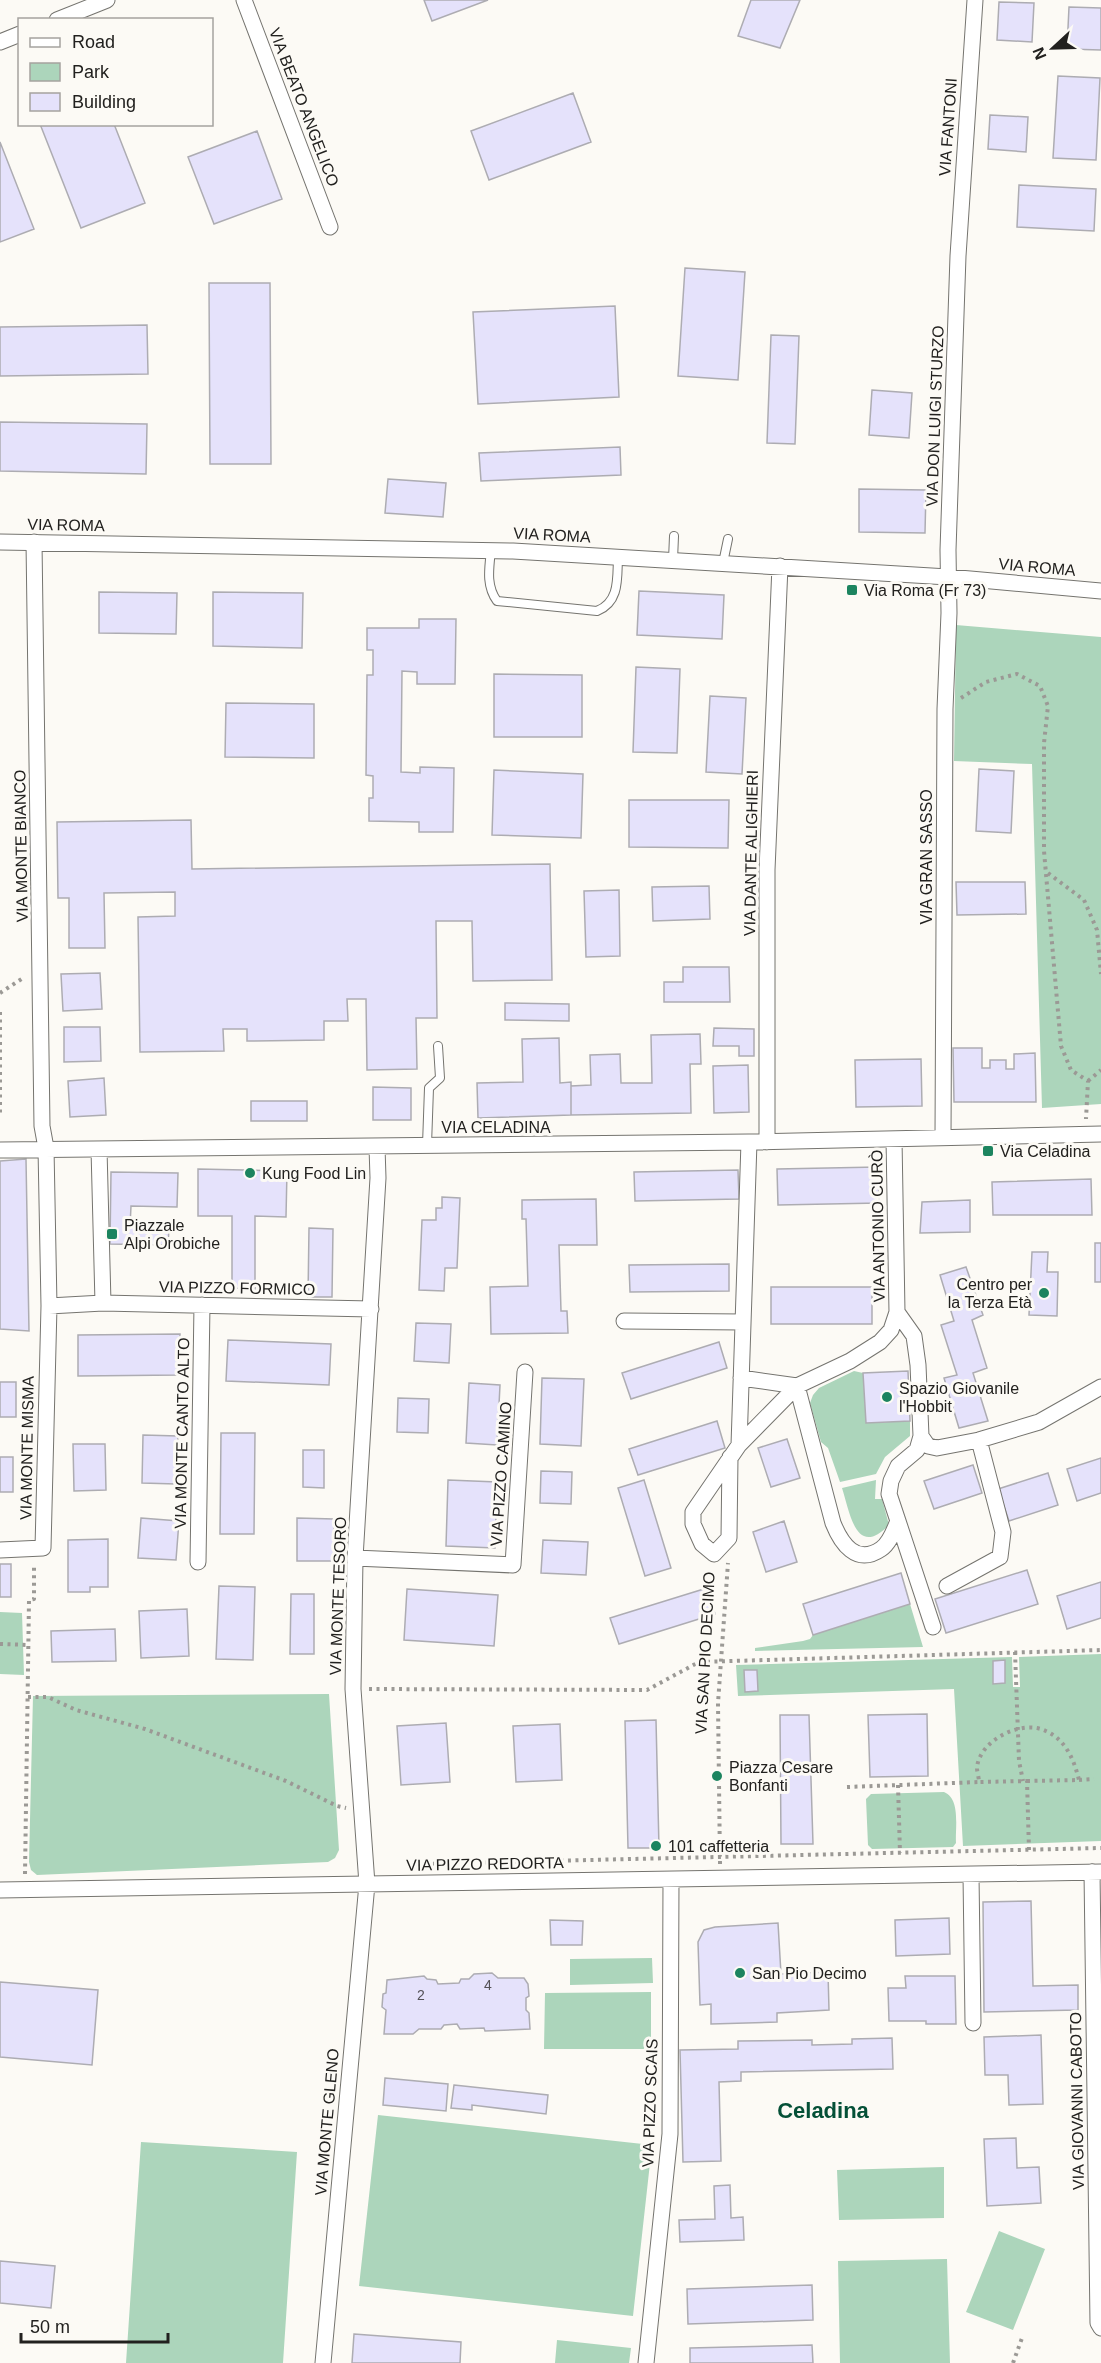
<svg xmlns="http://www.w3.org/2000/svg" width="1101" height="2363" viewBox="0 0 1101 2363" font-family="Arial,sans-serif">
<style>
.green{fill:#acd5bb}
.building{fill:#e5e2fb;stroke:#adacb2;stroke-width:1.5}
.lines{fill:none;stroke-linecap:round;stroke-linejoin:round}
.lane-casing{stroke:#75746f;stroke-width:10}
.street-casing{stroke:#75746f;stroke-width:17}
.path{stroke:#9b9995;stroke-width:4;stroke-dasharray:3 4.5;stroke-linecap:butt}
.lane{stroke:#fff;stroke-width:8}
.street{stroke:#fff;stroke-width:15}
.poi-dot{fill:#1c845f;stroke:#fcfaf5;stroke-width:2}
.labels{text-anchor:middle;dominant-baseline:central;stroke-width:6;stroke-linejoin:round;paint-order:stroke}
.number-label{font-size:14px;fill:#535156}
.street-label{font-size:16px;fill:#22211f;stroke:#fcfaf5}
.poi-label{font-size:16px;fill:#22211f;stroke:#fcfaf5;text-anchor:start}
.district-label{font-size:22px;font-weight:bold;fill:#045037;stroke:#fcfaf5}
</style>
<rect width="100%" height="100%" fill="#fcfaf5"/>
<!-- green -->
<path class="green" d="M956 625 1101 637V1104L1042 1108 1032 764 954 761Z
M854 1371 863 1373 866 1423 910 1421V1436L885 1457 876 1474 840 1482 828 1448 821 1442 810 1403 813 1395 819 1388Z
M876 1480 875 1499H882L889 1525C856 1559 850 1513 842 1488Z
M910 1604 923 1647 755 1651V1648L803 1641 810 1639 813 1635Z
M0 1612 22 1613 24 1675 0 1674Z
M1101 1654V1841L963 1846 954 1689 738 1696 736 1665 1012 1657 1013 1687H1020L1019 1657Z
M329 1694 339 1850 335 1858 328 1862 37 1875 31 1870 29 1862 33 1696Z
M944 1792C961 1799 955 1828 956 1843L953 1847 872 1849 868 1845 866 1799 871 1794Z
M652 1958 653 1983 570 1985V1959Z
M651 1992V2049H544L545 1993Z
M378 2115 652 2145 633 2316 359 2286Z
M141 2142 297 2152 283 2363H126Z
M944 2167V2218L839 2220 837 2170Z
M999 2231 1045 2249 1013 2330 966 2312Z
M947 2259 950 2363H840L838 2261Z
M557 2340 631 2348 629 2363H555Z"/>
<!-- building -->
<path class="building" d="M424 0H488L432 21Z
M751 0H800L780 48 738 36Z
M999 2 1034 3 1032 42 997 40Z
M1069 7 1101 8V50L1067 49Z
M1058 76 1100 78 1096 160 1053 158Z
M573 93 591 142 489 180 471 131Z
M990 115 1028 117 1026 152 988 149Z
M40 124H114L145 203 81 228Z
M257 131 282 199 214 224 188 157Z
M0 142 34 229 0 242Z
M1019 185 1096 189 1094 231 1017 227Z
M685 268 745 272 738 380 678 376Z
M209 283H270L271 464H210Z
M615 306 619 397 478 404 473 312Z
M147 325 148 374 0 376V327Z
M771 335 799 336 795 444 767 443Z
M872 390 912 393 909 438 869 435Z
M0 422 147 424 146 474 0 471Z
M620 447 621 475 481 481 479 453Z
M388 479 446 483 443 517 385 513Z
M859 489 926 490 925 533 859 532Z
M639 591 724 595 722 639 637 635Z
M99 592 177 593 176 634 99 633Z
M213 592 303 593 302 648 213 646Z
M419 619H456L455 684H417V672L402 671 401 772 420 773V767L454 768 453 832H419V822L369 821V798H373V776L366 775 367 675H373V650H367V628H419Z
M636 667 680 669 677 753 633 752Z
M494 674 582 675V737H494Z
M710 696 746 698 742 774 706 772Z
M226 703 314 704V758L225 757Z
M979 769 1014 771 1011 833 976 831Z
M494 770 583 774 581 838 492 835Z
M629 800H729L728 848 629 847Z
M191 820 192 869 550 864 552 980 473 981 472 921H436L437 1018H416L417 1069 367 1070 366 999H347L348 1021H324V1040L247 1041V1029H223L224 1051 140 1052 138 917 175 916V892L104 893 105 948H69V898H58L57 822Z
M956 882H1025L1026 914 957 915Z
M709 886 710 919 653 921 652 887Z
M619 890 620 956 586 957 584 891Z
M683 967H729L730 1002H664V982H683Z
M100 973 102 1009 63 1011 61 974Z
M505 1003 569 1004V1021L505 1020Z
M64 1027H100L101 1061 64 1062Z
M714 1028 754 1029V1056H739V1046H713Z
M700 1034 701 1064H690L691 1113 571 1115V1086L591 1085 590 1055 620 1054 621 1083H652L651 1035Z
M559 1038 560 1083 571 1082V1115L478 1118 477 1083 523 1082 522 1039Z
M953 1048H982V1068H990V1060H1006V1069H1014V1054L1035 1053 1036 1102H954Z
M921 1059 922 1106 856 1107 855 1060Z
M748 1065 749 1112 714 1113 713 1066Z
M104 1078 106 1115 70 1117 68 1081Z
M373 1087 411 1088V1120H373Z
M251 1101H307V1121H251Z
M26 1159 29 1331 0 1329V1161Z
M878 1167 879 1203 778 1205 777 1169Z
M198 1169 287 1171 286 1217 255 1216V1289L232 1288V1216H198Z
M738 1170 739 1199 635 1201 634 1172Z
M111 1172 178 1173 177 1207 131 1206 130 1227 169 1228 168 1245 110 1244Z
M1091 1179 1092 1215H993L992 1182Z
M442 1197 460 1198 457 1268H445L444 1291 419 1290 422 1220H436V1208H442Z
M596 1199 597 1245H559L561 1311H567L568 1333 491 1334 490 1287 528 1286 526 1219H522V1200Z
M970 1200V1232L920 1233 922 1202Z
M309 1228 333 1229 332 1297H308Z
M1095 1243H1101V1282H1095Z
M1032 1252H1048L1047 1272H1058L1057 1316 1029 1315Z
M729 1264V1291L630 1292 629 1265Z
M966 1267 983 1315 972 1320 987 1368 973 1373 988 1421 959 1428 944 1378 957 1375 941 1325 954 1321 940 1275Z
M771 1287H872V1324H771Z
M416 1323 451 1324 449 1363 414 1361Z
M180 1334V1375L78 1376V1335Z
M228 1340 331 1344 329 1385 226 1381Z
M719 1342 727 1368 631 1399 622 1373Z
M908 1371 910 1421 866 1423 863 1373Z
M542 1378 584 1379 581 1446 540 1444Z
M0 1382H16V1417H0Z
M469 1383 500 1385 497 1445 466 1443Z
M398 1398 429 1399 428 1433 397 1432Z
M717 1421 725 1448 638 1475 629 1449Z
M221 1433H255L254 1534H220Z
M143 1435 178 1436 176 1484 142 1483Z
M787 1439 800 1478 771 1487 758 1448Z
M73 1444H105L106 1490 74 1491Z
M303 1450H324V1488L303 1487Z
M0 1457H13V1492H0Z
M1101 1458V1493L1077 1501 1067 1469Z
M973 1465 982 1493 934 1509 924 1481Z
M541 1471 572 1472 571 1504 540 1503Z
M1048 1473 1058 1505 1009 1521 998 1489Z
M448 1480 497 1482 495 1548 446 1546Z
M644 1480 671 1568 645 1576 618 1488Z
M141 1518 179 1521 176 1560 138 1558Z
M297 1518 334 1519V1561H297Z
M784 1521 797 1562 766 1572 753 1532Z
M108 1539V1587H90V1592H68V1540Z
M543 1540 588 1542 586 1575 541 1573Z
M0 1564H11V1597H0Z
M1027 1570 1038 1604 946 1633 935 1599Z
M901 1573 910 1604 813 1635 803 1604Z
M1101 1582V1618L1067 1629 1057 1596Z
M219 1586 255 1587 253 1660 216 1659Z
M707 1588 715 1614 619 1644 610 1618Z
M407 1589 498 1595 494 1646 404 1640Z
M291 1594H314V1654H290Z
M187 1609 189 1656 141 1658 139 1611Z
M115 1629 116 1661 52 1662 51 1631Z
M1005 1660V1683L993 1684V1661Z
M744 1670H757L758 1691 745 1692Z
M927 1714 928 1776 870 1777 868 1715Z
M780 1715H809L813 1844H781Z
M656 1720 659 1848H628L625 1721Z
M446 1723 450 1782 401 1785 397 1726Z
M560 1724 562 1780 516 1782 513 1726Z
M1031 1901 1033 1986 1078 1985V2010L984 2012 983 1902Z
M949 1918 950 1954 896 1956 895 1920Z
M550 1920 583 1921 582 1945H551Z
M778 1923 781 1974 828 1972 829 2010 777 2013V2022L711 2024V2004L700 2005 698 1942 704 1930 715 1927Z
M492 1973 498 1978H524L528 1984 529 1996 526 1998V2010L529 2013 530 2029 485 2031 484 2028 460 2029 457 2024 444 2025 441 2029H419L413 2034H384L386 2010 382 2007 383 1994 386 1993 387 1980 424 1976 427 1979 436 1980 438 1984 459 1983 461 1979H469L474 1974Z
M905 1976H955L956 2024H926V2021H889L888 1988H906Z
M0 1982 98 1990 92 2065 0 2057Z
M1041 2035 1043 2104 1009 2105 1008 2075H985L984 2037Z
M892 2038 893 2069 741 2072V2081L719 2082 721 2161 683 2162 680 2050 738 2049V2041L812 2040V2045L852 2044V2039Z
M385 2078 448 2084 446 2111 383 2105Z
M454 2085 548 2095 546 2114 472 2105V2110L451 2108Z
M1016 2138 1017 2168 1039 2167 1041 2203 987 2206 984 2139Z
M730 2185 731 2218 743 2217 744 2240 680 2242 679 2220 715 2219 714 2186Z
M0 2261 55 2266 51 2308 0 2303Z
M812 2285 813 2320 688 2324 687 2289Z
M354 2334 461 2342 460 2363H352Z
M812 2345 813 2363H690V2348Z"/>
<g class="lines">
<!-- lane casing -->
<g class="lane-casing">
<path id="lane" d="M491 550C489 569 486 586 497 601L597 611C620 602 617 578 618 557
M673 560 674 536
M723 563 728 539
M427 1145 429 1088 440 1078 438 1046"/>
</g>
<!-- street casing -->
<g class="street-casing">
<path id="street" d="M244 0 330 227
M57 20 107 0
M0 42 20 34
M0 542 513 551 948 577 1101 591
M34 542 42 1126 46 1148 49 1306 103 1303 371 1309
M943 1138 945 709 949 613 948 550 958 256 975 0
M767 1142V870L780 566
M99 1149 103 1303
M0 1150 749 1142 1101 1134
M624 1321 743 1322
M741 1378 797 1386
M797 1386 833 1523C841 1543 856 1566 881 1549 890 1543 894 1530 898 1521L889 1494 891 1481 898 1466 917 1450 921 1436 918 1365 914 1336 897 1312 894 1139
M921 1436 928 1446 937 1448 979 1440 1039 1422 1101 1387
M739 1445 749 1142
M730 1457 729 1538 714 1554 702 1544 693 1524V1512L739 1445 797 1386 850 1361 880 1342 891 1330 897 1312
M898 1521 933 1627
M0 1550 43 1548 49 1306
M355 1558 513 1565 525 1372
M198 1562 202 1305
M947 1586 1000 1557 1003 1532 979 1440
M1092 1872 1098 2323 1101 2328
M971 1875 973 2023
M0 1890 1101 1872
M323 2363 367 1884 353 1689 355 1558 378 1178 377 1147
M646 2363 670 2134 671 1880"/>
</g>
<!-- path -->
<path class="path" d="M961 698 986 682 1017 674 1040 686 1048 706 1044 743V851L1061 1046 1071 1070 1088 1081 1086 1119
M1048 873 1084 900 1097 930 1101 974
M0 993 23 978
M0 1012V1115
M1088 1081 1101 1070
M0 1644 29 1645
M1015 1652 1019 1761 1023 1781
M369 1689 647 1690 699 1662 1101 1650
M28 1697H48L76 1710 145 1729 286 1781 337 1806 346 1808
M1079 1780 1094 1779
M1027 1781 1079 1780C1074 1760 1066 1740 1046 1731 1022 1719 979 1740 977 1768 977 1772 979 1778 979 1782L1027 1781 1029 1850
M898 1785 900 1853
M847 1787 979 1782
M418 1864 1101 1848
M720 1864 718 1703 728 1563
M25 1874 29 1600 34 1599V1564
M1013 2363 1022 2338"/>
<!-- lane -->
<use href="#lane" class="lane"/>
<!-- street -->
<use href="#street" class="street"/>
</g>
<!-- markers -->
<g class="poi-dot">
<rect x="846" y="584" width="12" height="12" rx="3"/>
<rect x="982" y="1145" width="12" height="12" rx="3"/>
<circle cx="250" cy="1173" r="6"/>
<rect x="106" y="1228" width="12" height="12" rx="3"/>
<circle cx="1044" cy="1293" r="6"/>
<circle cx="887" cy="1397" r="6"/>
<circle cx="717" cy="1776" r="6"/>
<circle cx="656" cy="1846" r="6"/>
<circle cx="740" cy="1973" r="6"/>
</g>
<g class="labels">
<!-- number labels -->
<g class="number-label">
<text x="488" y="1985">4</text>
<text x="421" y="1995">2</text>
</g>
<!-- street labels -->
<g class="street-label">
<text transform="translate(304 107) rotate(69)">VIA BEATO ANGELICO</text>
<text transform="translate(948 127) rotate(-86)">VIA FANTONI</text>
<text transform="translate(935 416) rotate(-88)">VIA DON LUIGI STURZO</text>
<text transform="translate(66 525) rotate(1)">VIA ROMA</text>
<text transform="translate(552 535) rotate(3)">VIA ROMA</text>
<text transform="translate(1037 567) rotate(5)">VIA ROMA</text>
<text transform="translate(21 846) rotate(-91)">VIA MONTE BIANCO</text>
<text transform="translate(751 853) rotate(-89)">VIA DANTE ALIGHIERI</text>
<text transform="translate(926 857) rotate(-90)">VIA GRAN SASSO</text>
<text x="496" y="1127">VIA CELADINA</text>
<text transform="translate(878 1226) rotate(-91)">VIA ANTONIO CURÒ</text>
<text transform="translate(237 1288) rotate(1)">VIA PIZZO FORMICO</text>
<text transform="translate(182 1433) rotate(-89)">VIA MONTE CANTO ALTO</text>
<text transform="translate(27 1448) rotate(-89)">VIA MONTE MISMA</text>
<text transform="translate(501 1474) rotate(-86)">VIA PIZZO CAMINO</text>
<text transform="translate(338 1596) rotate(-88)">VIA MONTE TESORO</text>
<text transform="translate(705 1653) rotate(-87)">VIA SAN PIO DECIMO</text>
<text transform="translate(485 1864) rotate(-1)">VIA PIZZO REDORTA</text>
<text transform="translate(1077 2101) rotate(-91)">VIA GIOVANNI CABOTO</text>
<text transform="translate(650 2103) rotate(-88)">VIA PIZZO SCAIS</text>
<text transform="translate(327 2122) rotate(-85)">VIA MONTE GLENO</text>
</g>
<!-- poi labels -->
<g class="poi-label">
<text x="864" y="590">Via Roma (Fr 73)</text>
<text x="1000" y="1151">Via Celadina</text>
<text x="262" y="1173">Kung Food Lin</text>
<text x="124" y="1225">Piazzale<tspan x="124" dy="18">Alpi Orobiche</tspan></text>
<text x="1032" y="1284" text-anchor="end">Centro per<tspan x="1032" dy="18">la Terza Età</tspan></text>
<text x="899" y="1388">Spazio Giovanile<tspan x="899" dy="18">l'Hobbit</tspan></text>
<text x="729" y="1767">Piazza Cesare<tspan x="729" dy="18">Bonfanti</tspan></text>
<text x="668" y="1846">101 caffetteria</text>
<text x="752" y="1973">San Pio Decimo</text>
</g>
<!-- district labels -->
<g class="district-label">
<text x="823" y="2110">Celadina</text>
</g>
</g>
<!-- legend -->
<rect x="18" y="18" width="195" height="108" fill="#fcfaf5" stroke="#a5a39f" stroke-width="1.5"/>
<rect x="30" y="38" width="30" height="9" fill="#ffffff" stroke="#a5a39f" stroke-width="1.5"/>
<text x="72" y="48" font-size="18" fill="#22211f">Road</text>
<rect x="30" y="63" width="30" height="18" fill="#acd5bb" stroke="#a5a39f" stroke-width="1.5"/>
<text x="72" y="78" font-size="18" fill="#22211f">Park</text>
<rect x="30" y="93" width="30" height="18" fill="#e5e2fb" stroke="#a5a39f" stroke-width="1.5"/>
<text x="72" y="108" font-size="18" fill="#22211f">Building</text>
<!-- north arrow -->
<g transform="translate(1053 48) rotate(248)" stroke="#fcfaf5" stroke-width="4.5" paint-order="stroke">
<path d="M0-4.5L10 22L0 15L-10 22Z" fill="#22211f"/>
<text y="-9" font-size="16" font-weight="bold" text-anchor="middle" fill="#22211f">N</text>
</g>
<!-- scale -->
<path d="M21 2333v9h147v-9" fill="none" stroke="#22211f" stroke-width="3"/>
<text x="30" y="2333" font-size="18" fill="#22211f" stroke="#fcfaf5" stroke-width="4.5" paint-order="stroke">50 m</text>
</svg>
